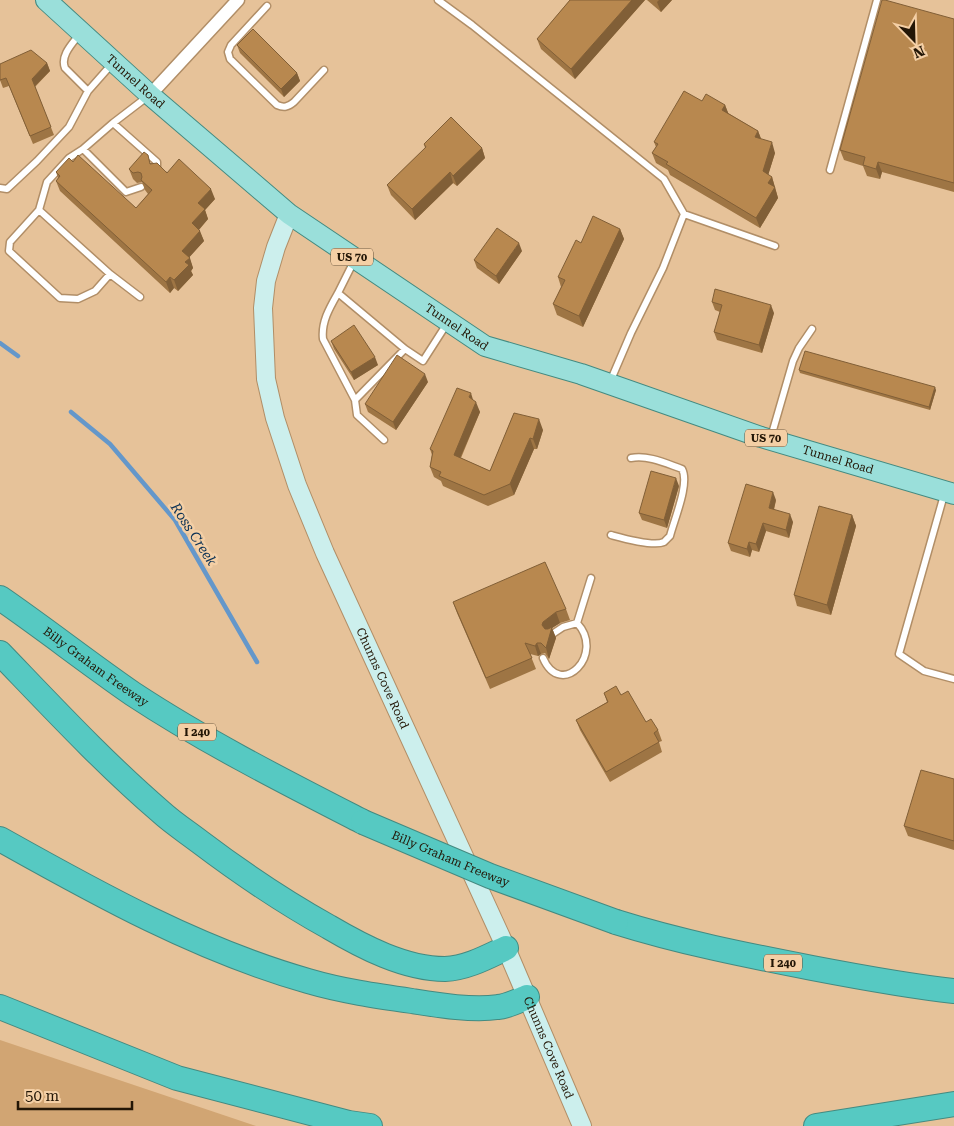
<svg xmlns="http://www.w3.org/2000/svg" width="954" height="1126" viewBox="0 0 954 1126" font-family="'Roboto Serif',serif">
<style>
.green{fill:#d1a573}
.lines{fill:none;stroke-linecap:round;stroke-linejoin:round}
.stream{stroke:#6497ca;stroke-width:4.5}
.lane-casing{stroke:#b18e67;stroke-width:9}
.street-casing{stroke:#b18e67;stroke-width:15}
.secondary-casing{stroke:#b18e67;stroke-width:20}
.primary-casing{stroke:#448a80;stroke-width:22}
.highway-casing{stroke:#448a80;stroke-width:26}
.lane{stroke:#fff;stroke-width:6}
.street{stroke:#fff;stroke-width:12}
.secondary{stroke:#ccefed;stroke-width:18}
.primary{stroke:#9adfda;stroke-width:20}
.highway{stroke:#56c9c2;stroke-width:24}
.highway-bridge-casing{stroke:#448a80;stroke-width:26;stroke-linecap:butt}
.highway-bridge{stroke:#56c9c2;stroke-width:24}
.wall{fill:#9e7544}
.shaded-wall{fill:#815f37}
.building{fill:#b8884f;stroke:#815f37}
.labels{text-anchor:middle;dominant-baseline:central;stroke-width:5;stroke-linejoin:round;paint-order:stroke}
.shield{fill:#f4cfa5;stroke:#624e36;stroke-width:1}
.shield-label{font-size:11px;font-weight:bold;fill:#231606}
.street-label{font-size:12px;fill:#231606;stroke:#f4cfa5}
.water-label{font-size:14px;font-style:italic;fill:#0c3255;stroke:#f4cfa5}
</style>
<rect width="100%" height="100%" fill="#e6c299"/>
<!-- green -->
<path class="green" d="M0 1040 256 1126H0Z"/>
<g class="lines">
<!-- stream -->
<path class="stream" d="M0 343 18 356
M71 412 110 444 175 520 257 662"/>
<!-- lane casing -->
<g class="lane-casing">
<path id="lane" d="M438 0 472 25 664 179 684 214 775 246
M267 6 231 45 228 52 230 59 277 105C284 108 288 107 294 102L324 70
M79 35C72 44 60 56 65 68L88 91
M113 123 157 162V170
M83 149 126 192 141 187
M830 170 877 0
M0 188 7 189 37 161 69 127 88 91 111 65
M39 210 110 274
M354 261 338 293 405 349 423 361 448 322
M338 293C330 307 321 322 323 339L355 400 357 415 384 440
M140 297 110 274 95 291 78 299 60 298 9 251 10 242 39 210 47 182 69 158 83 149 113 123 147 97
M610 382 631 333 663 268 684 214
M355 400 405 349
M771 437 793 361 799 348 812 329
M944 495 899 654 924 671 954 679
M611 535C622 538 653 547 664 542 664 542 669 537 670 536 674 520 690 483 682 469 665 463 649 455 631 458
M577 623 591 578
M543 658C561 700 606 654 577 623L563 627 551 635"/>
</g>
<!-- street casing -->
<g class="street-casing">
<path id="street" d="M150 95 238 0"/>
</g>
<!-- secondary casing -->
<g class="secondary-casing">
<g id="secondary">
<path id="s1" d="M289 214 276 247 266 281 263 308 266 379 275 418 297 485 325 553 506 948 582 1126"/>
</g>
</g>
<!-- primary casing -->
<g class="primary-casing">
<g id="primary">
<path id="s2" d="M46 0 150 95 289 214 485 346 581 374 761 437 954 494"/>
</g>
</g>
<!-- highway casing -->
<g class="highway-casing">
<g id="highway">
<path id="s3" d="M0 598C45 629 88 663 133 694 206 742 285 782 363 822"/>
<path d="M0 653C52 707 104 763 161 812 173 823 187 832 200 842 241 873 284 902 329 927 363 947 405 969 445 969 467 968 487 957 506 948"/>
<path d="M0 839C98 894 199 950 308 981 342 991 377 996 412 1001 437 1005 473 1011 498 1007 508 1006 518 1001 527 997"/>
<path d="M616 922C680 942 745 955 812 968 859 977 906 986 954 991"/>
<path d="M0 1007 177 1078 349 1123 370 1126"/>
<path d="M816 1126 954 1104"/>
</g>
</g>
<!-- lane -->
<use href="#lane" class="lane"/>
<!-- street -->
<use href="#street" class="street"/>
<!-- secondary -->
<use href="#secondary" class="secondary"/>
<!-- primary -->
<use href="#primary" class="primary"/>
<!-- highway -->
<use href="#highway" class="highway"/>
<!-- highway-bridge casing -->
<g class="highway-bridge-casing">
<g id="highway-bridge">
<path id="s4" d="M363 822 490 876 616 922"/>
</g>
</g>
<!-- highway-bridge -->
<use href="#highway-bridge" class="highway-bridge"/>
</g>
<!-- wall -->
<path class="wall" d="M570 0H645L575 79 541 49 537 39Z
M647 0H672L661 12Z
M954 19V192L882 172 880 179 867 176 863 166 844 160 840 150Z
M237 45 297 73 300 81 284 97 240 53Z
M47 63 50 71 35 87 54 135 33 144 9 86 3 88 0 80V64Z
M702 101 725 105 728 113 758 131 761 139 775 153 768 175 772 177 778 198 760 228 670 175 668 170 656 163 652 153 656 147 654 142Z
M424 144 482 148 485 158 457 186 453 183 415 220 391 195 387 185 425 148Z
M73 162 136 208 148 194 145 190 142 182 137 183 133 179 129 169 151 163 215 199 205 210 208 219 199 230 204 241 189 257 193 268 191 271 193 275 178 291 174 288 170 293 60 191 56 181 58 178 56 172Z
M620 229 624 239 583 327 557 315 553 304 561 287 558 277Z
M522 251 499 284 477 268 474 260Z
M712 302 774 313 762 353 717 340 714 332 720 312 715 310Z
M331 341 378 365 354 380 334 349Z
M799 370 936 390 930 410 800 373Z
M428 382 396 430 368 412 365 404Z
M473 400 480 412 461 458 490 471 514 413 543 430 537 449H534L514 495 488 506 443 486 441 481 434 477 430 467 432 455 430 449Z
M679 486 667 528 642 520 639 513Z
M776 500 774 510 793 522 789 538 766 531 759 552 752 550 750 557 731 551 728 543Z
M852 515 856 526 831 615 797 606 794 595Z
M453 602 566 609 570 620 560 623 552 628 556 638 549 659 545 653 541 654 538 656 530 654 536 669 490 689 457 613Z
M604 693 621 695 646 722 658 730 662 741 659 742 662 752 610 782 580 730 576 720 607 702Z
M954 779V850L908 836 904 826Z"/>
<!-- shaded-wall -->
<path class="shaded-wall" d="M632 0H645L575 79 571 69Z
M659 0H672L661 12 657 2Z
M47 63 50 71 34 87 32 79Z
M297 73 300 81 284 97 281 89Z
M725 105 729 115 722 110Z
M758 131 762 141 755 137Z
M772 142 775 153 766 182 763 171Z
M482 148 485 158 457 186 453 176Z
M878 162 882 172 880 179 876 169Z
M450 172 453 183 415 220 412 209Z
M772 177 778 198 760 228 756 218 768 183Z
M211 189 215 199 205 210 208 219 195 234 192 223 198 203Z
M620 229 624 239 583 327 579 316Z
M200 231 204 241 186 261 182 251Z
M519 243 522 251 499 284 496 276Z
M190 258 193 268 191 271 193 275 178 291 174 280 185 262Z
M170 277 174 288 170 293 166 282Z
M771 305 774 313 762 353 759 345Z
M375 357 378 365 354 380 351 372Z
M425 374 428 382 396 430 393 422Z
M935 387 936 390 930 410 929 407Z
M471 393 474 403 469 397Z
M476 402 480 412 457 465 454 455Z
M539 419 543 430 537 449 533 439Z
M530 438 534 449 514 495 510 484Z
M676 478 679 486 667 528 664 520Z
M773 492 776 500 772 516 769 508Z
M790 514 793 522 789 538 786 530Z
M852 515 856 526 831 615 827 605Z
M763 523 766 531 759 552 756 544Z
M749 542 752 550 750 557 747 549Z
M556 612 560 623 552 628 556 638 549 659 546 648 547 632 542 625 543 622Z
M537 643 541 654 538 656 535 646Z"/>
<!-- building -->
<path class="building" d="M570 0H632L571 69 537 39Z
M882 0H885L954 19V183L878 162 876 169 863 165 865 157 840 150Z
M253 29 297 73 281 89 237 45Z
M31 50 47 63 32 79 51 127 30 136 6 78 0 80V64Z
M684 91 702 101 706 94 725 105 722 110 758 131 755 137 772 142 763 171 772 177 768 183 775 187 756 218 666 164 668 162 652 153 658 144 654 142Z
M451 117 482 148 453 176 450 172 412 209 387 185 426 147 424 144Z
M144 152 148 155 150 164 157 163 167 173 179 159 211 189 198 203 205 209 192 223 200 231 182 251 190 258 185 262 189 265 174 280 170 277 166 282 56 181 60 176 56 172 69 158 73 162 78 155 136 208 152 190 141 180 142 177 141 173 138 172 133 173 129 169Z
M593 216 620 229 579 316 553 304 565 280 558 277 576 240 581 243Z
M497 228 519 243 496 276 474 260Z
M715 289 771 305 759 345 714 332 722 305 712 302Z
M354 325 375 357 351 372 331 341Z
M805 351 935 387 929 407 799 370Z
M397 355 425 374 393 422 365 404Z
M457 388 471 393 469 397 476 402 454 455 490 471 514 413 539 419 533 439 530 438 510 484 484 495 439 476 441 472 430 467 433 451 430 449Z
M651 471 676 478 664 520 639 513Z
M746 484 773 492 769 508 790 514 786 530 763 523 756 544 749 542 747 549 728 543Z
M819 506 852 515 827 605 794 595Z
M545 562 566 609 556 612 543 622 542 625 545 629H548L552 627 546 648 541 643H537L535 646 525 643 532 658 486 678 453 602Z
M616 686 621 695 628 691 646 722 651 719 658 730 654 733 659 742 606 772 576 720 608 702 604 693Z
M921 770 954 779V841L904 826Z"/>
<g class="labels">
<!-- shield labels -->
<g class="shield">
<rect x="331" y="248.5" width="42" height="17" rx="4"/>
<rect x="745" y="429.5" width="42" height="17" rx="4"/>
<rect x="178" y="723.5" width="38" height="17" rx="4"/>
<rect x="764" y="954.5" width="38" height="17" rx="4"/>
</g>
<g class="shield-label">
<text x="352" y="257">US 70</text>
<text x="766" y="438">US 70</text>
<text x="197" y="732">I 240</text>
<text x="783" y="963">I 240</text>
</g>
<!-- street labels -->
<g class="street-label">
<text stroke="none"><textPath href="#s2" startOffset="121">Tunnel Road</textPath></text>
<text stroke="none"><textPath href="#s2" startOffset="526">Tunnel Road</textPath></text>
<text stroke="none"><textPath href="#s2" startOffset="931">Tunnel Road</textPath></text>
<text stroke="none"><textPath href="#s3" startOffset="118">Billy Graham Freeway</textPath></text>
<text stroke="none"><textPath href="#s1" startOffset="491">Chunns Cove Road</textPath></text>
<text stroke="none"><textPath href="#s4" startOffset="95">Billy Graham Freeway</textPath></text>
<text stroke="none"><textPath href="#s1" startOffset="896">Chunns Cove Road</textPath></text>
</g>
<!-- water labels -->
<g class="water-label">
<text transform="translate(194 534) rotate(57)">Ross Creek</text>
</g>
</g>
<!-- north arrow -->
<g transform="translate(914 40) rotate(157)" stroke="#f4cfa5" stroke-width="4" paint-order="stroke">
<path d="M0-4L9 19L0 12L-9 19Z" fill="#231606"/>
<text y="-8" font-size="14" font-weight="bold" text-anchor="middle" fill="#231606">N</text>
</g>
<!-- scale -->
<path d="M18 1101v8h114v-8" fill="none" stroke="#231606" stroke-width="2.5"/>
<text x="25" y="1101" font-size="15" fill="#231606" stroke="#f4cfa5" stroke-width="4" paint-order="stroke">50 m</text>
</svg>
